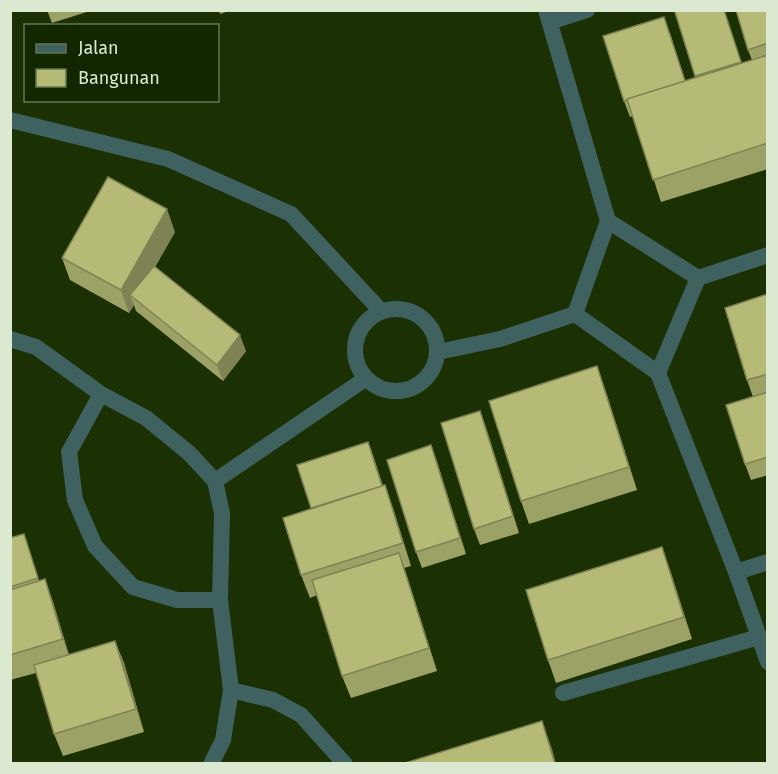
<svg xmlns="http://www.w3.org/2000/svg" width="778" height="774" viewBox="0 0 778 774" font-family="'Fira Sans',sans-serif">
<style>
.lines{fill:none;stroke-linecap:round;stroke-linejoin:round}
.service{stroke:#3f6261;stroke-width:16}
.minor{stroke:#3f6261;stroke-width:16}
.wall{fill:#9ca165}
.shaded-wall{fill:#7f8353}
.building{fill:#b5bb76;stroke:#7f8353;stroke-width:1.5}
</style>
<rect width="100%" height="100%" fill="#1b3104"/>
<g class="lines">
<!-- service -->
<path class="service" d="M231 690 273 700 301 715 345 764
M563 693 759 637"/>
<!-- minor -->
<path class="minor" d="M546 10 608 221
M550 22 587 10
M10 120 168 159 291 214 381 311
M355 350a41 41 0 1 1 82 0a41 41 0 1 1-82 0Z
M575 314 658 373 698 278 768 255
M575 314 608 221 698 278
M10 339 36 347 101 394 146 418 189 453 215 481
M438 352 500 339 575 314
M658 373 736 572 768 662
M101 394 69 452 75 500 95 546 133 587 177 600H220
M736 572 768 562
M211 764 223 740 231 690 220 600 222 513 215 481 365 379"/>
</g>
<!-- wall -->
<path class="wall" d="M47 10H93L52 23Z
M219 10H232L220 14Z
M681 10 742 63 752 60 748 50 768 10V169L661 202 633 116 630 117 624 101 670 33 685 81 696 77 675 12Z
M175 232 155 267 246 351 223 381 136 311 134 305 129 313 70 280 62 258Z
M768 294V475L751 480 745 464 753 397 747 380Z
M605 389 637 490 529 524 521 501Z
M480 411 519 533 480 545 474 529Z
M368 442 383 486 393 508 411 566 404 568 437 671 351 698 342 676 317 595 310 598 301 575 311 509Z
M431 445 466 554 422 568 416 552Z
M24 534 39 581 45 579 53 602 69 655 115 641 124 663 144 732 63 756 54 734 36 673 10 680V537L11 538Z
M670 570 692 639 556 683 548 660Z"/>
<!-- shaded-wall -->
<path class="shaded-wall" d="M167 209 175 232 136 300 130 295 134 305 129 313 121 290Z
M240 335 246 351 223 381 217 365Z
M597 366 605 389 637 490 629 467Z
M480 411 486 427 519 533 513 516Z
M368 442 374 458 388 502 382 486Z
M431 445 437 461 466 554 460 538Z
M385 485 393 508 411 566 403 543Z
M662 547 670 570 692 639 684 617Z
M399 553 407 576 437 671 429 648Z
M45 579 53 602 71 662 63 639Z
M115 641 124 663 144 732 136 709Z
M542 721 552 749 556 764H555Z"/>
<!-- building -->
<path class="building" d="M681 10H724L741 62 695 76 675 12Z
M736 10H768V43L748 50Z
M664 17 685 81 627 99V100L624 101 603 36Z
M768 55V143L653 180 627 99Z
M108 177 167 209 121 290 62 258Z
M154 266 240 335 217 365 130 295Z
M768 294V374L747 380 725 308Z
M597 366 629 467 521 501 489 401Z
M768 392V457L745 464 726 405Z
M480 411 513 516 474 529 441 423Z
M368 442 382 486 311 508 297 465Z
M431 445 460 538 416 552 387 460Z
M385 485 403 543 301 575 283 518Z
M24 534 38 578 10 587V538Z
M662 547 684 617 548 660 526 590Z
M399 553 429 648 342 676 312 580Z
M45 579 63 639 10 655V590Z
M115 641 136 709 54 734 34 665Z
M542 721 555 764H402Z"/>
<!-- border -->
<rect width="778" height="774" fill="none" stroke="#dae9d0" stroke-width="24"/>
<!-- legend -->
<rect x="24" y="24" width="195" height="78" fill="#122700" stroke="#627553" stroke-width="1.5"/>
<rect x="36" y="44" width="30" height="9" fill="#3f6261" stroke="#627553" stroke-width="1.5"/>
<text x="78" y="54" font-size="18" fill="#dae9d0">Jalan</text>
<rect x="36" y="69" width="30" height="18" fill="#b5bb76" stroke="#627553" stroke-width="1.5"/>
<text x="78" y="84" font-size="18" fill="#dae9d0">Bangunan</text>
</svg>
